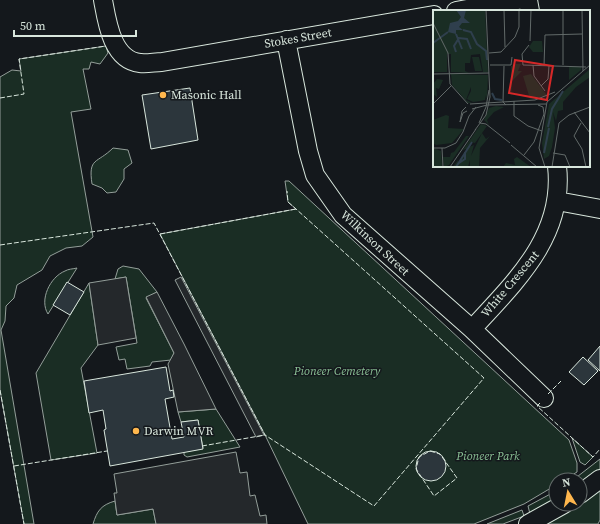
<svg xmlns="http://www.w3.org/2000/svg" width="600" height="524" viewBox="0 0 600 524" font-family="'Source Serif 4',serif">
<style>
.green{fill:#1a2d24;stroke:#939e99}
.parking{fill:#24282b;stroke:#939e99}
.building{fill:#2c363c;stroke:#d8e6dc}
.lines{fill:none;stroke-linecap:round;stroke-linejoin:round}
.minor-casing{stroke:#d8e6dc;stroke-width:20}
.minor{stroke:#14181c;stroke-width:18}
.fence{stroke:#d8e6dc;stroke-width:1;stroke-dasharray:5 2;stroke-linecap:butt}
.poi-dot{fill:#ffb74d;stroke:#14181c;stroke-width:1.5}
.labels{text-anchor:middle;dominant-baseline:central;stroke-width:3;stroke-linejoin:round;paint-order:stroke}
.street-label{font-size:12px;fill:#d8e6dc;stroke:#14181c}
.poi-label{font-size:12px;fill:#d8e6dc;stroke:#14181c;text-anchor:start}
.park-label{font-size:12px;font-style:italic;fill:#8ac095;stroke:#14181c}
.inset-river{fill:none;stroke:#2f3f4d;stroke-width:2}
.inset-road{fill:none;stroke:#626a69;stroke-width:1}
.view{fill:#d62828;fill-opacity:0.15;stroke:#d62828;stroke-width:2}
.inset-edge{fill:none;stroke:#d8e6dc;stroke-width:2}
</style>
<rect width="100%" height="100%" fill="#14181c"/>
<!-- green -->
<path class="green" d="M106 46 108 53 100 64 91 62 89 69H83L91 109 71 112 93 237 82 246 66 248 50 256 42 270 17 285 14 298 6 306 5 321 1 330 34 524H24L0 390V77L12 70 21 71 19 59Z
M113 148 128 150 132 163 124 169V179L116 192 107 193 102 188 92 184C88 157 97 164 113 148Z
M285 181H289L569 440 577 463V472L564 480H556V485L524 504 474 524H308L265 435 160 234 296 209 288 202Z
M123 266 139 269 157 292 146 298 174 353 171 360 152 362 150 366 127 369 125 359 119 360 116 347 137 343 126 277 115 279 118 269Z
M77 268 48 314C39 300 50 277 65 271 68 269 73 269 77 268Z
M89 283 98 345 81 368 97 453 51 460 36 373Z
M216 409 240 447 187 457 184 455V452L203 448 198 420 181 422 178 412Z
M572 438 593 457 585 465 580 462Z
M600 459V469L580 483V480H573Z
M600 489V520L598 524H546L577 504H580V502Z
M556 491V499L530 514 528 506Z
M115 501 117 515 153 509 156 524H93C97 511 101 505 115 501Z
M522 510 524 516 503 524H487Z"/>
<!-- parking -->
<path class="parking" d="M126 277 136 338 98 345 89 283Z
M181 277 264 435 256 437 175 280Z
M157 292 184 344 216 409 178 412 168 364 174 353 146 297Z
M236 452 240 473 247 472 250 496 255 495 260 516 266 515 267 524H156L153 509 117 515 114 493H117L114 474Z"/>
<!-- building -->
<path class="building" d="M190 88 198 140 151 149 142 95Z
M67 282 84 292 70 315 53 305Z
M600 346V371L588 360Z
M583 357 598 371 584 385 569 372Z
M166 367 170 391 173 390 174 397 165 399 172 439 184 437 181 422 198 420 203 449 110 466 104 430 106 429 103 410 89 413 84 381Z
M416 466a15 15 0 1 1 30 0a15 15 0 1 1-30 0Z"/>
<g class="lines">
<!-- minor casing -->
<g class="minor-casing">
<path id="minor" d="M103 0C107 22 112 60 140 63 147 64 155 62 162 62L434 15
M528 0 530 11
M456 11 518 0
M286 40 308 151 315 175 343 215 472 329 544 398
M557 201 600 209
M472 329C515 282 565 236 557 166
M580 494 600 479
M528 524 564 504"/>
</g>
<!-- minor -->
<use href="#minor" class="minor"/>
<!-- fence -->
<path class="fence" d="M0 98 24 94 19 59 106 46
M160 234 296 209
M0 245 154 223 265 435 374 506 484 378 296 209 288 202 287 191
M0 390 24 524
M548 394 561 381
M540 403 537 406 593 457 600 449
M202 446 265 435
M430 451 440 454 457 478 434 496 416 469 419 457Z
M14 466 107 451"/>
</g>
<!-- markers -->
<g class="poi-dot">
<circle cx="163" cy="95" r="4"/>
<circle cx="136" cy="431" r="4"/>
</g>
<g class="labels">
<!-- street labels -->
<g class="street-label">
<text transform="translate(298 38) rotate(-10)">Stokes Street</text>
<text transform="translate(375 243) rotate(43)">Wilkinson Street</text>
<text transform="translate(510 284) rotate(-50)">White Crescent</text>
</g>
<!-- poi labels -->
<g class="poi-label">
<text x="171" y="95">Masonic Hall</text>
<text x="144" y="431">Darwin MVR</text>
</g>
<!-- park labels -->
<g class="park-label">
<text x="337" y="371">Pioneer Cemetery</text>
<text x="488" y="456">Pioneer Park</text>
</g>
</g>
<!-- overview -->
<g transform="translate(433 10)">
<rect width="157" height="157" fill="#14181c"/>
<path d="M0 0H52L55 62 37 63 50 62 47 44 38 45 37 53H32V61L36 63 18 62V44H14V62H0ZM100 31H109L110 42H100L96 37ZM39 47H46L49 61H42ZM83 54H88L85 61H89L79 71 78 89V56ZM136 56 148 57V60L136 70ZM157 59V67L143 77 130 92V100L125 101 123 111 120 102 122 118 119 137 116 146 111 149 109 133 116 94ZM18 64 55 65 54 90 53 85 52 90 47 91 40 92 34 89 38 81V77L33 90 39 93H35L19 75ZM98 64 113 84 117 85 97 89 90 66ZM4 69 10 70 6 79 3 78 4 87 0 84V74ZM63 96 71 97 61 102 54 110 56 115 51 110 56 98ZM13 105 16 106 15 118 31 119 19 133 3 135 0 133V110ZM48 114 54 116 42 133 38 132 34 138 41 135 35 157H20L25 150V153L31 150 27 151 31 143 33 147V139L30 140 18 157ZM49 123 53 129 57 126 47 138 46 157H37V148ZM33 126H36L16 155 11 157 10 147H17L18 143 21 142ZM0 138 8 141 9 157H0ZM84 147 98 157H70L73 153 82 155 81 149Z" fill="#1a2d24"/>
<path d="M23 0H33L31 8 37 13H29L26 17 30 20H23V24L15 22 17 13 25 11 28 7Z" fill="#2f3f4d"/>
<path class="inset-river" d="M30 20 38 22 44 34 53 41 54 50M23 24 29 39M0 33 15 22M23 42 21 36 26 28 34 29 38 39M59 83 62 89 69 90M115 117 119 99 130 81M111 143 116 118M26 153 32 149V142M23 157 39 132"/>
<path class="inset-road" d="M71 0 72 37M130 0V55M149 0 150 61M0 13 15 43 17 74 35 94M97 31 98 0M96 35 89 44 90 55 153 57M56 43 68 42 82 27 86 17V0M57 55H78L79 47M100 55 101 66 112 81M71 56 70 92 73 95M111 56 112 25 149 24M0 64 56 63M108 76 115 69 116 56M81 91V106L95 116 109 121M0 94 18 76M37 94 102 90 122 82M33 97 29 101 27 112 30 103 34 101M39 99 54 95 113 94M141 102 157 123M46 113 53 97 56 80M47 113 53 114 77 133M148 113 141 126 149 139 153 157M42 120 53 105 57 87 53 0M78 135 104 157M0 138H12L23 133 30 122 36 106 43 97M9 138 10 157M120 143 132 145 137 157M91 145 101 132 111 104 110 97 105 95M17 157 43 119M112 157 106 138 114 92 157 55M119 157 126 113 136 105 157 97"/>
<path class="view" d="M82 50 120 56 114 90 76 83Z"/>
<rect width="157" height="157" class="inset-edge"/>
</g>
<!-- north arrow -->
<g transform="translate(568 492) rotate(350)"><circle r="19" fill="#14181c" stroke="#626a69"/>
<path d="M0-3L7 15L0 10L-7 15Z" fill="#ffb74d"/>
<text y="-6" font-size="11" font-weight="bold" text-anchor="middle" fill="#d8e6dc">N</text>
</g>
<!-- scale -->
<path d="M14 30v6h122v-6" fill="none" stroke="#d8e6dc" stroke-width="2"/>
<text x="20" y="30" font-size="12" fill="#d8e6dc" stroke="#14181c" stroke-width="3" paint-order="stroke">50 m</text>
</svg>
